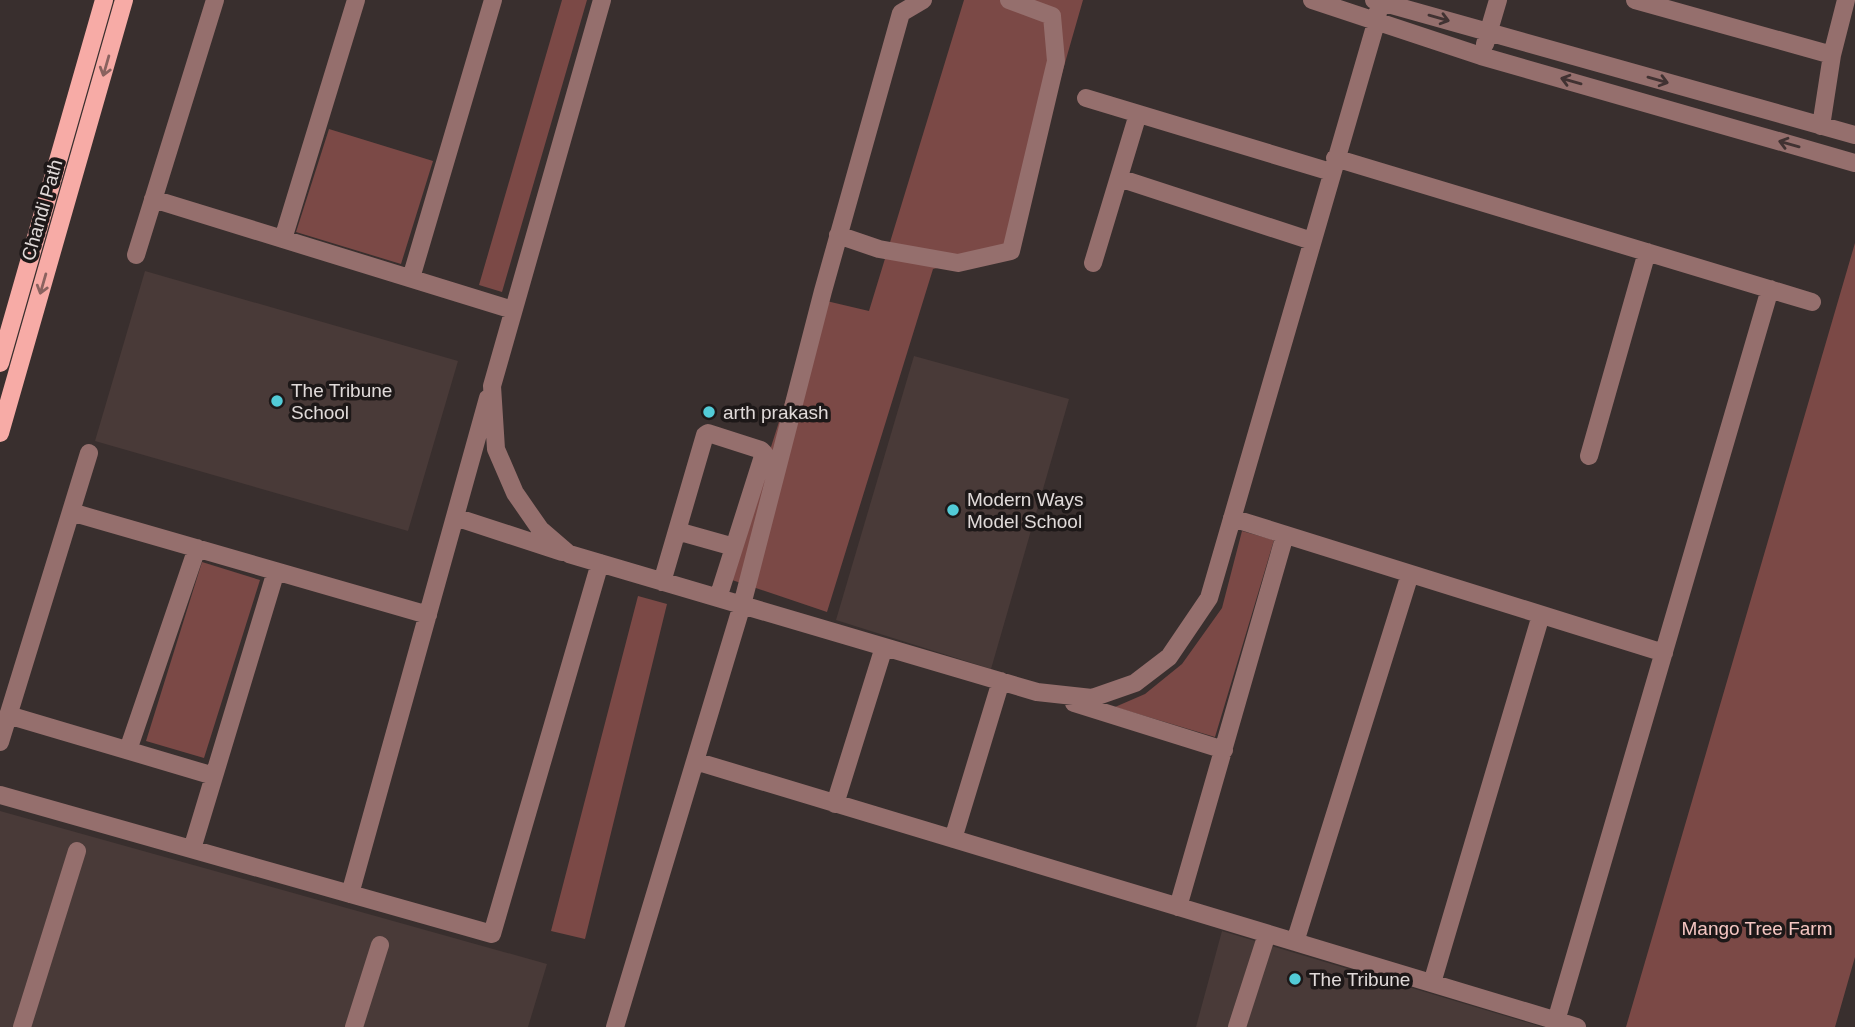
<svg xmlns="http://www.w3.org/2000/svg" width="1855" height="1027" viewBox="0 0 1855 1027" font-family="Arial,sans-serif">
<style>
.built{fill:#493a38}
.green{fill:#7b4946}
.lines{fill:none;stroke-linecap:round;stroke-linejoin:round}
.minor{stroke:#956f6d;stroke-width:18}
.major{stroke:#f7aba6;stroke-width:18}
.oneway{stroke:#413232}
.oneway2{stroke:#8a625f}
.poi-dot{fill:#52cbd7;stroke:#1d1818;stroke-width:2.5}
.labels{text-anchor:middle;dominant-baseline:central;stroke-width:7;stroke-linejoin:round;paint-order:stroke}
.street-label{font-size:19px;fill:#e0dad9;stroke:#1d1818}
.poi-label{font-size:19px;fill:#e0dad9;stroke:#1d1818;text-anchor:start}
.park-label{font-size:19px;fill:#f5c6c2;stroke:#1d1818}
</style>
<rect width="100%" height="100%" fill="#392f2e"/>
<!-- built -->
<path class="built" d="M145 271 458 361 408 531 95 441Z
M914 356 1069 399 991 669 836 620Z
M0 811 547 964 528 1027H0Z
M1222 931 1542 1027H1196Z"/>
<!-- green -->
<path class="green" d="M562 0H587L502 292 479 285Z
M964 0H1083L1011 251 933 269 827 612 729 579 818 299 869 311Z
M329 129 433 161 401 264 296 232Z
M1855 243V957L1835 1027H1626Z
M1242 531 1274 540 1215 737 1115 707 1145 694 1182 664 1222 608Z
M202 562 260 580 204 758 146 741Z
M638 596 667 604 585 939 551 931Z"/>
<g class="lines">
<!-- minor -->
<path class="minor" d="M602 0 492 386 496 449 515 493 540 529 569 554 1037 692 1092 698 1135 683 1169 657 1209 598 1376 23 1380 2
M1312 0 1481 56 1855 163
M1374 0 1855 135
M1635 0 1832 55 1846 0
M1485 44 1498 0
M1086 98 1331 172
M1821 126 1832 55
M1335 158 1812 302
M1119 178 1312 241
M153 199 513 310
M838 235 879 249 958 263 1011 251 1056 61 1052 16 1009 0
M283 239 356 0
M136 255 215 0
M1093 263 1138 114
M411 278 493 0
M1589 456 1647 252
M71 512 428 615
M455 517 562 552
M1232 518 1664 653
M677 531 734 547
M662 582 705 435 708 433 761 450 764 453 718 598
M1074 703 1224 750
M8 715 214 776
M0 742 89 453
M128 750 197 548
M695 761 1577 1027
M0 795 492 934 600 563
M835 804 884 647
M953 839 1001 681
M192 849 276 571
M350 894 488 398
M1178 907 1285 535
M1295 942 1410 574
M1432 983 1541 615
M1556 1021 1770 289
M22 1027 77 851
M354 1027 380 945
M615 1027 742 605 823 291 901 13 923 0
M1237 1027 1267 934"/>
<!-- major -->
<path class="major" d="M0 363 104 0
M0 433 124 0"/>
</g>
<!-- one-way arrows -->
<defs><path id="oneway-shaft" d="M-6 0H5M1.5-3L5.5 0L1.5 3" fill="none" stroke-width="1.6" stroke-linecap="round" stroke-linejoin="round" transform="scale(1.75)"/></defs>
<g class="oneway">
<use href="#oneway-shaft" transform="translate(1439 18) rotate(16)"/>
<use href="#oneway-shaft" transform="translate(1658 80) rotate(16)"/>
<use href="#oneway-shaft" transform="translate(1571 81) rotate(-164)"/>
<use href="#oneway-shaft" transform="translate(1789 144) rotate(-164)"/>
</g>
<g class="oneway2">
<use href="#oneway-shaft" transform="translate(106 66) rotate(106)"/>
<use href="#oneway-shaft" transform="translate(43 284) rotate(106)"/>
</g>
<!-- markers -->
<g class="poi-dot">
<circle cx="277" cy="401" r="7"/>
<circle cx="709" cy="412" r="7"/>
<circle cx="953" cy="510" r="7"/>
<circle cx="1295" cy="979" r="7"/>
</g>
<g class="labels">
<!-- street labels -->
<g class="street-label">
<text transform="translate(42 210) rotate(-74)">Chandi Path</text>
</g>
<!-- poi labels -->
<g class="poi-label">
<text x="291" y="390">The Tribune<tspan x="291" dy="22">School</tspan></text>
<text x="723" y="412">arth prakash</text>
<text x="967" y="499">Modern Ways<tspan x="967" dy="22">Model School</tspan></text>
<text x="1309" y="979">The Tribune</text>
</g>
<!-- park labels -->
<g class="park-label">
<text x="1757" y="928">Mango Tree Farm</text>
</g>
</g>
</svg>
